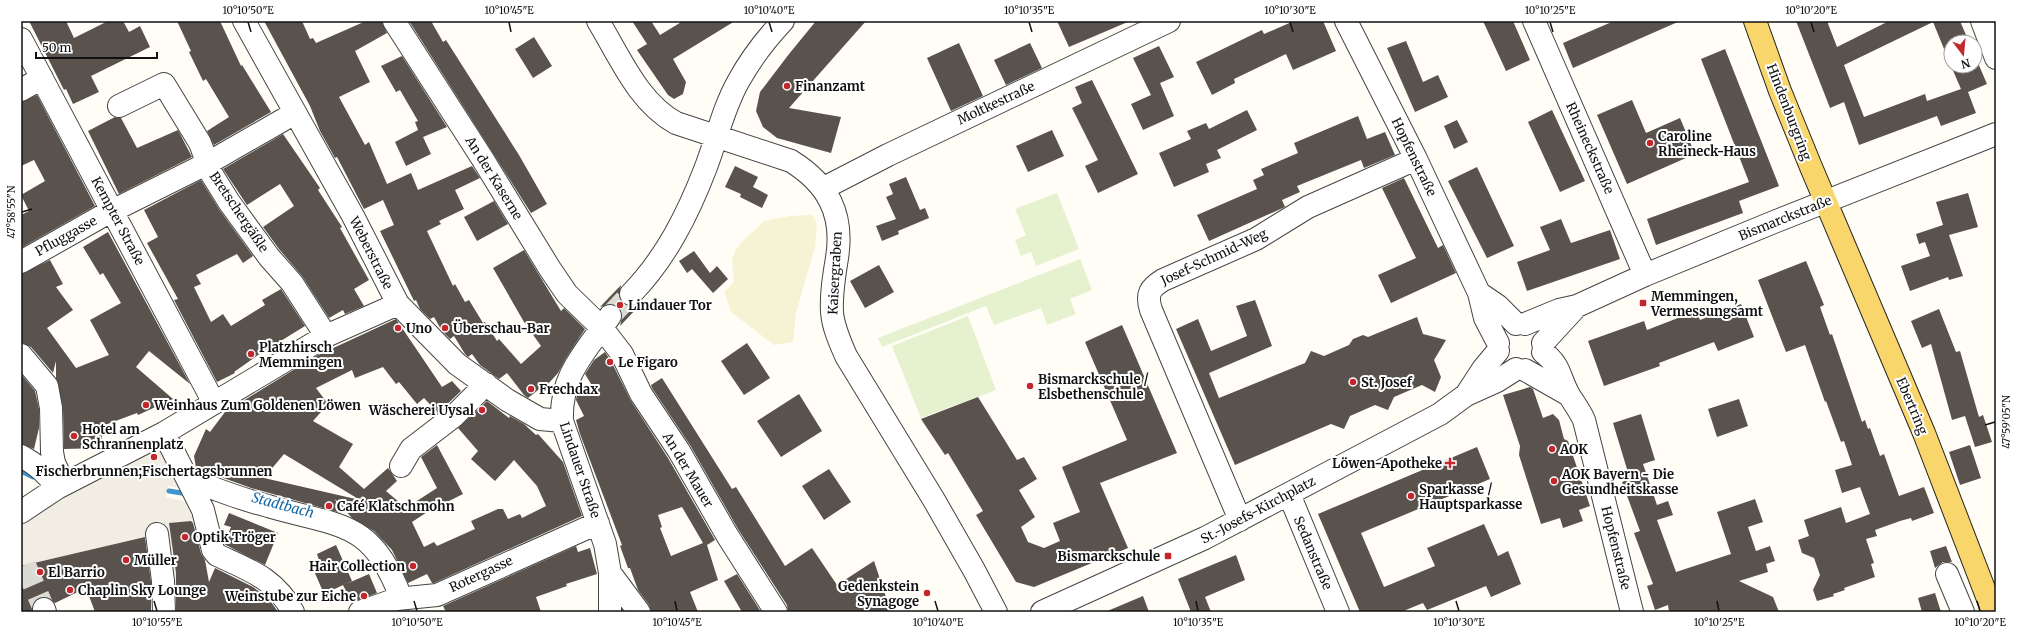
<svg xmlns="http://www.w3.org/2000/svg" width="2017" height="633" viewBox="0 0 2017 633" font-family="Merriweather,serif">
<style>
.farmland{fill:#f6f3d4}
.pitch{fill:#e6f2cf}
.plaza{fill:#f1ede2}
.lines{fill:none;stroke-linecap:round;stroke-linejoin:round}
.stream{stroke:#3f96cf;stroke-width:5}
.building{fill:#5a524d;fill-rule:evenodd}
.minor-tunnel{stroke:#dbdad3;stroke-width:22;stroke-dasharray:22 11;stroke-linecap:butt}
.minor-casing{stroke:#444;stroke-width:24}
.major-casing{stroke:#222;stroke-width:24}
.minor{stroke:#fff;stroke-width:22}
.major{stroke:#f9d66b;stroke-width:22}
.ticks{fill:none;stroke:#111;stroke-width:1.5}
.poi-dot{fill:#c4262e;stroke:#fff;stroke-width:1.5}
.labels{text-anchor:middle;dominant-baseline:central;stroke-width:4;stroke-linejoin:round;paint-order:stroke}
.poi-label{font-size:13px;font-weight:bold;fill:#111;stroke:#fff;text-anchor:start}
.street-label{font-size:13px;fill:#111;stroke:#fff}
.water-label{font-size:14px;font-style:italic;fill:#1768a6;stroke:#fff}
.neatline{fill:none;stroke:#111;stroke-width:1.5}
.ticks-label{font-size:10px;text-anchor:middle;fill:#111}
</style>
<rect width="100%" height="100%" fill="#fffdf5"/>
<!-- farmland -->
<path class="farmland" d="M812 215 815 219 817 226 815 247 796 313 793 342 774 345 731 312 724 292 734 282 732 260 735 251 741 243 764 221 790 216Z"/>
<!-- pitch -->
<path class="pitch" d="M1057 193 1079 249 1036 266 1031 252 1021 256 1015 240 1026 235 1015 209Z
M1080 259 1092 290 1070 299 1076 314 1047 325 1041 308 994 325 986 306 882 347 878 338Z
M968 316 996 390 921 418 892 346Z"/>
<!-- plaza -->
<path class="plaza" d="M162 447 185 489 168 486 166 497 191 503 199 528 191 521 169 523 176 573 178 612H155L146 537 21 566V524L36 511 151 450Z"/>
<g class="lines">
<!-- stream -->
<path class="stream" d="M21 471 33 477
M169 491 188 494"/>
</g>
<!-- building -->
<path class="building" d="M29 21H66L74 38 108 21H123L129 32 140 26 150 47 91 76 99 92 73 104 66 89 64 90Z
M177 21H220L241 66 242 65 271 112 214 145 207 131 229 117 206 79 203 81 189 52 191 51Z
M264 21H302L310 39 313 38 316 43 366 21H382L387 33 355 51 370 82 339 97 365 145 369 142 387 184 411 173 418 190 472 166 480 178 455 190 464 209 439 221 441 224 427 231 453 286 455 284 465 302 469 300 483 323 485 322 497 341 499 339 521 364 541 346 524 322 493 268 524 250 561 311 564 308 585 329 566 358 558 373 548 384 547 383 528 398 524 395 507 373 499 379 480 365 472 354 468 357 465 354 454 336 450 339 442 331 434 317 430 319 420 309 416 300 414 301 380 231 394 225 383 200 364 209 337 157 335 158 320 131 310 106Z
M409 21H431L443 42 446 40 519 155 547 204 531 213Z
M632 21H651L660 35 683 21H735L673 59 686 82 683 94 674 99 668 95 637 50 647 44Z
M816 21H866L789 108 841 117 831 153 777 138 763 127 756 111 760 92 789 54Z
M1057 21H1130L1069 47Z
M1294 21H1323L1336 51 1293 70 1286 54 1234 79 1235 83 1212 95 1196 62 1262 30 1264 34Z
M1483 21H1513L1530 60 1506 71Z
M1614 21H1680L1573 68 1563 43Z
M1796 21H1827L1837 47 1889 21H1960L1969 42H1951V66L1933 22 1844 65 1864 117 1925 94 1927 101 1961 89 1951 66H1975V56L1987 84 1968 92 1976 113 1941 126 1937 116 1859 145 1844 102 1830 108Z
M534 37 552 66 533 78 515 49Z
M1406 41 1423 82 1438 75 1448 97 1415 112 1387 48Z
M959 43 983 96 951 111 927 58Z
M1030 43 1042 68 1006 85 994 60Z
M1159 46 1174 77 1160 83 1174 116 1143 130 1131 104 1151 95 1133 58Z
M1725 49 1779 186 1739 201 1743 213 1656 245 1647 219 1749 182 1701 59Z
M402 56 447 127 423 137 431 154 406 166 395 142 418 130 415 122 418 121 400 90 396 92 381 66Z
M1092 80 1138 174 1098 193 1085 166 1098 160 1072 108 1082 103 1075 87Z
M37 95 95 206 21 248V215L29 211 21 195 45 181 34 160 21 166V102Z
M1632 100 1646 133 1680 118 1695 154 1627 184 1597 115Z
M1247 110 1257 130 1217 150 1221 158 1206 164 1209 172 1174 187 1159 153 1191 139 1187 131 1206 123 1209 129Z
M1552 110 1585 181 1560 192 1528 122Z
M1358 116 1367 139 1385 132 1395 155 1364 168 1361 160 1297 186 1300 192 1282 200 1285 207 1209 241 1197 215 1257 189 1253 180 1264 175 1261 169 1298 153 1294 143Z
M115 117 121 118 137 148 178 130 192 157 119 194 88 131Z
M1457 120 1468 142 1454 149 1444 126Z
M1052 130 1064 156 1028 172 1016 146Z
M283 134 320 188 318 190 342 227 340 228 369 280 354 289 364 306 345 314 343 310 329 318 302 276 279 249 263 227 294 206 280 184 247 205 223 169Z
M735 166 758 177 753 187 768 195 762 208 740 197 741 194 725 187Z
M1477 167 1514 246 1487 258 1448 181Z
M906 177 920 210 925 208 929 218 898 231 899 234 882 241 876 226 896 219 886 197 893 194 889 184Z
M1404 178 1438 248 1443 245 1456 273 1391 303 1378 275 1416 258 1382 188Z
M201 180 219 209 253 256 243 263 237 254 196 275 201 284 194 287 211 322 223 314 231 326 265 305 262 300 281 289 305 326 258 355 234 372 235 373 217 382 174 300 178 299 147 243 158 237 144 210Z
M1968 193 1978 227 1949 235 1963 276 1949 280 1948 277 1910 291 1901 266 1930 256 1925 242 1919 244 1916 234 1943 225 1936 202Z
M494 201 508 224 477 241 464 217Z
M1561 219 1571 243 1610 230 1620 259 1527 291 1517 262 1550 250 1540 227Z
M108 232 190 384 149 351 136 367 173 399 138 415 137 413 102 426V448L64 449 63 408 56 378V361L53 373 31 347 21 343V274L50 260 63 284 56 287 73 310 47 328 76 368 109 355 90 320 121 303 103 273 100 275 83 247Z
M694 251 710 273 717 266 728 279 713 293 692 269 687 273 679 261Z
M1806 261 1824 305 1820 307 1830 335 1832 334 1834 340 1862 422 1865 420 1868 429 1870 428 1880 456 1884 454 1899 496 1924 487 1934 513 1912 521 1911 518 1900 521 1875 530 1877 536 1866 539 1874 563 1871 564 1875 577 1844 588 1845 590 1833 594 1834 596 1817 601 1813 590 1820 575 1814 558 1802 553 1798 540 1809 536 1804 520 1841 507 1846 523 1870 514 1860 487 1842 493 1835 470 1852 465 1844 441 1841 442 1826 401 1825 402 1805 345 1786 352 1758 280Z
M879 265 894 292 865 308 850 281Z
M621 285 619 297 622 303 629 306 641 304 620 326 622 317 621 310 617 306 611 304 600 307Z
M1255 300 1272 346 1209 373 1219 398 1305 363 1311 351 1324 356 1349 345 1353 339 1363 335 1368 337 1417 317 1423 334 1446 340 1434 360 1441 377 1435 392 1422 385 1394 397 1388 410 1375 405 1350 416 1344 429 1331 424 1235 465 1176 329 1198 319 1211 351 1247 336 1236 306Z
M1741 304 1754 337 1718 351 1714 342 1659 363 1660 366 1604 386 1588 341 1644 321 1647 330 1696 311 1700 320Z
M1939 309 1956 352 1960 351 1979 417 1983 415 1992 442 1975 447 1965 416 1952 420 1931 344 1922 348 1911 321Z
M396 319 442 387 452 381 461 391 438 413 424 398 417 404 399 382 396 384 383 367 355 378 352 370 316 388 328 404 313 421 353 444 339 467 364 489 388 468 397 481 386 491 406 508 437 488 421 457 437 445 463 494 445 503 444 501 412 522 424 547 434 542 437 546 475 529 471 521 498 509H503L508 519 520 514 522 518 546 506 537 486 514 460 495 481 471 459 478 451 458 428 487 401 509 418 510 416 524 424 536 435 538 434 563 462 582 516 434 583H432L427 574 408 583 392 550 374 531 352 518 335 499 341 513 251 488 196 468 194 456 206 429 210 432 225 412 316 356ZM284 454 360 500 264 478Z
M1122 325 1177 453 1100 483 1128 548 1034 587 1016 582 976 515 983 511 948 453 945 455 921 419 978 397 1017 460 1024 457 1037 479 1019 490 1035 517 1021 527 1028 542 1044 548 1060 541 1053 523 1080 512 1062 467 1127 440 1085 342Z
M747 343 770 378 744 395 721 361Z
M605 352 611 361 631 401 668 458 715 540 707 545 718 580 690 592 698 612H651L649 605 638 590 630 568H628L620 546 622 545 580 434 576 420 584 416 576 400 577 394 591 384 585 374 594 360ZM682 507 703 543 671 556 660 528 662 527 658 515Z
M21 374 35 391 39 409V428L34 449 21 444Z
M662 378 732 489 736 487 785 566 812 548 837 585 874 561 891 612H788L787 605 738 529 690 445 652 388 651 385Z
M1530 387 1533 389 1543 418 1553 414 1559 420 1564 439 1568 441 1590 506 1579 510 1583 521 1563 528 1560 518 1541 524 1519 455 1520 446 1503 395Z
M799 394 822 431 781 457 757 421Z
M1739 399 1748 426 1717 437 1708 409Z
M1641 414 1655 460 1643 464 1657 505 1668 501 1673 515 1657 520 1676 572 1731 554 1717 512 1755 499 1763 522 1748 527 1756 551 1770 546 1775 561 1766 564 1768 572 1739 581 1773 597 1779 612H1669L1668 605 1655 610 1647 586 1653 584 1634 533 1640 531 1622 482 1630 479 1613 423Z
M1970 445 1981 478 1960 485 1949 452Z
M1477 447 1490 479 1361 533 1384 587 1435 566 1427 548 1484 524 1498 556 1508 551 1521 584 1491 597 1486 586 1427 610 1423 603 1401 612H1360L1318 514Z
M829 469 851 502 824 520 802 486Z
M229 513 278 533 265 565 224 544 231 527 224 525Z
M191 521 193 523 201 553 205 560 209 582 215 568 253 587 269 599 278 612H176V573L169 523Z
M145 537 151 582V612H95L86 588 55 603 47 597H40L34 601 32 612H21V566Z
M336 545 352 581 346 584 369 574 377 593 351 603 343 585 324 594 311 564 319 560 317 554Z
M576 546 578 552 590 548 597 574 566 584 567 586 536 597 541 612H446L443 606Z
M1946 546 1952 562H1943L1935 568 1930 551Z
M1236 555 1245 580 1205 597 1211 612H1191L1178 579Z
M737 574 761 612H742L724 581Z
M1935 593 1941 612H1922L1918 598Z
M1143 596 1149 612H1105Z"/>
<g class="lines">
<!-- minor-tunnel -->
<path class="minor-tunnel" d="M610 316 631 294
M25 565 44 609"/>
<!-- minor casing -->
<g class="minor-casing">
<path id="minor" d="M244 21 353 216 398 304 457 364 507 400 540 419 562 421
M394 21 482 158 550 269 567 294 602 328 622 354 641 394 679 451 727 535 776 612
M598 21C620 57 638 102 676 123L791 161C828 184 844 214 837 258 834 276 831 294 832 312 833 327 840 342 846 356L934 500 974 570 996 612
M1346 21 1416 159 1479 293 1485 318 1498 343
M1534 21 1645 275
M1982 21 1996 58
M21 39 214 403
M21 90 42 78
M119 106 164 84 200 143 211 173 229 202 269 257 292 283 326 336
M824 188 888 155 1169 21
M21 262 104 215 208 163 295 113
M1479 293 1498 306 1516 324
M631 294C666 258 688 214 706 167 717 138 723 109 738 82 750 60 766 39 783 21
M610 316C586 352 560 374 562 421L605 544 610 573V612
M1525 324 1559 310 1577 306 1645 275 1774 222 1996 134
M1543 343 1577 306
M1543 352C1561 366 1559 377 1569 395 1574 403 1580 411 1584 420L1632 612
M21 355 47 386 51 408 52 452 54 463 64 484
M1525 370 1569 395
M1466 395 1483 369 1498 351
M164 433 203 510 213 550 217 555C249 570 275 578 293 612
M21 456C37 465 47 473 57 488
M401 466 411 449 454 416 486 384
M188 478C214 489 241 499 268 506 339 527 372 519 401 598
M1289 494 1338 612
M21 512 57 488 164 433 326 336 398 304
M1240 520 1151 310C1146 294 1150 288 1163 280L1256 239 1308 207 1416 159
M157 534 163 581 164 612
M610 573 639 612
M1947 574 1963 612
M44 609 45 612
M360 612 397 599 437 595 598 523
M1042 612 1205 538 1440 414 1466 395 1497 381 1516 369"/>
</g>
<!-- major casing -->
<g class="major-casing">
<path id="major" d="M1755 21 1780 91 1811 167 1924 433 1993 612"/>
</g>
<!-- minor -->
<use href="#minor" class="minor"/>
<!-- major -->
<use href="#major" class="major"/>
</g>
<!-- ticks -->
<path class="ticks" d="M248 22 251 32M509 22 511 32M769 22 772 32M1029 22 1032 32M1290 22 1293 32M1550 22 1553 32M1811 22 1814 32M22 212 32 209M1985 425 1995 422M154 601 157 611M414 601 417 611M675 601 677 611M935 601 938 611M1196 601 1198 611M1456 601 1459 611M1717 601 1719 611M1977 601 1980 611"/>
<!-- markers -->
<g class="poi-dot">
<circle cx="787" cy="86" r="4"/>
<circle cx="1650" cy="143" r="4"/>
<rect x="1639" y="299" width="8" height="8" rx="2"/>
<circle cx="620" cy="305" r="4"/>
<circle cx="398" cy="328" r="4"/>
<circle cx="445" cy="328" r="4"/>
<circle cx="251" cy="354" r="4"/>
<circle cx="610" cy="362" r="4"/>
<circle cx="1353" cy="382" r="4"/>
<circle cx="1030" cy="386" r="4"/>
<circle cx="531" cy="389" r="4"/>
<circle cx="146" cy="405" r="4"/>
<circle cx="482" cy="410" r="4"/>
<circle cx="74" cy="436" r="4"/>
<circle cx="1552" cy="449" r="4"/>
<circle cx="154" cy="457" r="4"/>
<path d="M1448 457h4v4h4v4h-4v4h-4v-4h-4v-4h4z"/>
<circle cx="1554" cy="481" r="4"/>
<circle cx="1411" cy="496" r="4"/>
<circle cx="329" cy="506" r="4"/>
<circle cx="185" cy="537" r="4"/>
<rect x="1164" y="552" width="8" height="8" rx="2"/>
<circle cx="126" cy="560" r="4"/>
<circle cx="413" cy="566" r="4"/>
<circle cx="40" cy="572" r="4"/>
<circle cx="70" cy="590" r="4"/>
<circle cx="927" cy="593" r="4"/>
<circle cx="364" cy="596" r="4"/>
</g>
<g class="labels">
<!-- poi labels -->
<g class="poi-label">
<text x="795" y="86">Finanzamt</text>
<text x="1658" y="136">Caroline<tspan x="1658" dy="15">Rheineck-Haus</tspan></text>
<text x="1651" y="296">Memmingen,<tspan x="1651" dy="15">Vermessungsamt</tspan></text>
<text x="628" y="305">Lindauer Tor</text>
<text x="406" y="328">Uno</text>
<text x="453" y="328">Überschau-Bar</text>
<text x="259" y="347">Platzhirsch<tspan x="259" dy="15">Memmingen</tspan></text>
<text x="618" y="362">Le Figaro</text>
<text x="1038" y="379">Bismarckschule /<tspan x="1038" dy="15">Elsbethenschule</tspan></text>
<text x="1361" y="382">St. Josef</text>
<text x="539" y="389">Frechdax</text>
<text x="154" y="405">Weinhaus Zum Goldenen Löwen</text>
<text x="474" y="410" text-anchor="end">Wäscherei Uysal</text>
<text x="82" y="429">Hotel am<tspan x="82" dy="15">Schrannenplatz</tspan></text>
<text x="1560" y="449">AOK</text>
<text x="1442" y="463" text-anchor="end">Löwen-Apotheke</text>
<text x="154" y="471" text-anchor="middle">Fischerbrunnen;Fischertagsbrunnen</text>
<text x="1562" y="474">AOK Bayern - Die<tspan x="1562" dy="15">Gesundheitskasse</tspan></text>
<text x="1419" y="489">Sparkasse /<tspan x="1419" dy="15">Hauptsparkasse</tspan></text>
<text x="337" y="506">Café Klatschmohn</text>
<text x="193" y="537">Optik Tröger</text>
<text x="1160" y="556" text-anchor="end">Bismarckschule</text>
<text x="134" y="560">Müller</text>
<text x="405" y="566" text-anchor="end">Hair Collection</text>
<text x="48" y="572">El Barrio</text>
<text x="919" y="586" text-anchor="end">Gedenkstein<tspan x="919" dy="15">Synagoge</tspan></text>
<text x="78" y="590">Chaplin Sky Lounge</text>
<text x="356" y="596" text-anchor="end">Weinstube zur Eiche</text>
</g>
<!-- street labels -->
<g class="street-label">
<text transform="translate(996 103) rotate(-25)">Moltkestraße</text>
<text transform="translate(1789 112) rotate(69)">Hindenburgring</text>
<text transform="translate(1590 148) rotate(66)">Rheineckstraße</text>
<text transform="translate(1414 157) rotate(64)">Hopfenstraße</text>
<text transform="translate(494 178) rotate(58)">An der Kaserne</text>
<text transform="translate(239 212) rotate(56)">Bretschergäßle</text>
<text transform="translate(1785 218) rotate(-22)">Bismarckstraße</text>
<text transform="translate(118 221) rotate(62)">Kempter Straße</text>
<text transform="translate(66 236) rotate(-29)">Pfluggasse</text>
<text transform="translate(371 253) rotate(63)">Weberstraße</text>
<text transform="translate(1214 257) rotate(-25)">Josef-Schmid-Weg</text>
<text transform="translate(835 273) rotate(-87)">Kaisergraben</text>
<text transform="translate(1912 406) rotate(67)">Ebertring</text>
<text transform="translate(580 470) rotate(71)">Lindauer Straße</text>
<text transform="translate(688 470) rotate(59)">An der Mauer</text>
<text transform="translate(1258 510) rotate(-28)">St.-Josefs-Kirchplatz</text>
<text transform="translate(1616 548) rotate(76)">Hopfenstraße</text>
<text transform="translate(1313 553) rotate(67)">Sedanstraße</text>
<text transform="translate(481 574) rotate(-25)">Rotergasse</text>
</g>
<!-- water labels -->
<g class="water-label">
<text transform="translate(283 505) rotate(15)">Stadtbach</text>
</g>
</g>
<!-- border -->
<rect width="2017" height="633" fill="none" stroke="#ffffff" stroke-width="44"/>
<!-- north arrow -->
<g transform="translate(1963 54) rotate(164)"><circle r="19" fill="#ffffff" stroke="#a0a0a0"/>
<path d="M0-3L7 15L0 10L-7 15Z" fill="#c4262e"/>
<text y="-6" font-size="11" font-weight="bold" text-anchor="middle" fill="#111111">N</text>
</g>
<!-- scale -->
<path d="M36 52v6h121v-6" fill="none" stroke="#111111" stroke-width="2"/>
<text x="42" y="52" font-size="12" fill="#111111" stroke="#ffffff" stroke-width="3" paint-order="stroke">50 m</text>
<rect x="22" y="22" width="1973" height="589" class="neatline"/>
<g class="ticks-label">
<text x="248" y="14">10°10'50"E</text>
<text x="509" y="14">10°10'45"E</text>
<text x="769" y="14">10°10'40"E</text>
<text x="1029" y="14">10°10'35"E</text>
<text x="1290" y="14">10°10'30"E</text>
<text x="1550" y="14">10°10'25"E</text>
<text x="1811" y="14">10°10'20"E</text>
<text transform="translate(11 212) rotate(-90)" y="4">47°58'55"N</text>
<text transform="translate(2006 422) rotate(-90)" y="4">47°59'05"N</text>
<text x="157" y="626">10°10'55"E</text>
<text x="417" y="626">10°10'50"E</text>
<text x="677" y="626">10°10'45"E</text>
<text x="938" y="626">10°10'40"E</text>
<text x="1198" y="626">10°10'35"E</text>
<text x="1459" y="626">10°10'30"E</text>
<text x="1719" y="626">10°10'25"E</text>
<text x="1980" y="626">10°10'20"E</text>
</g>
</svg>
